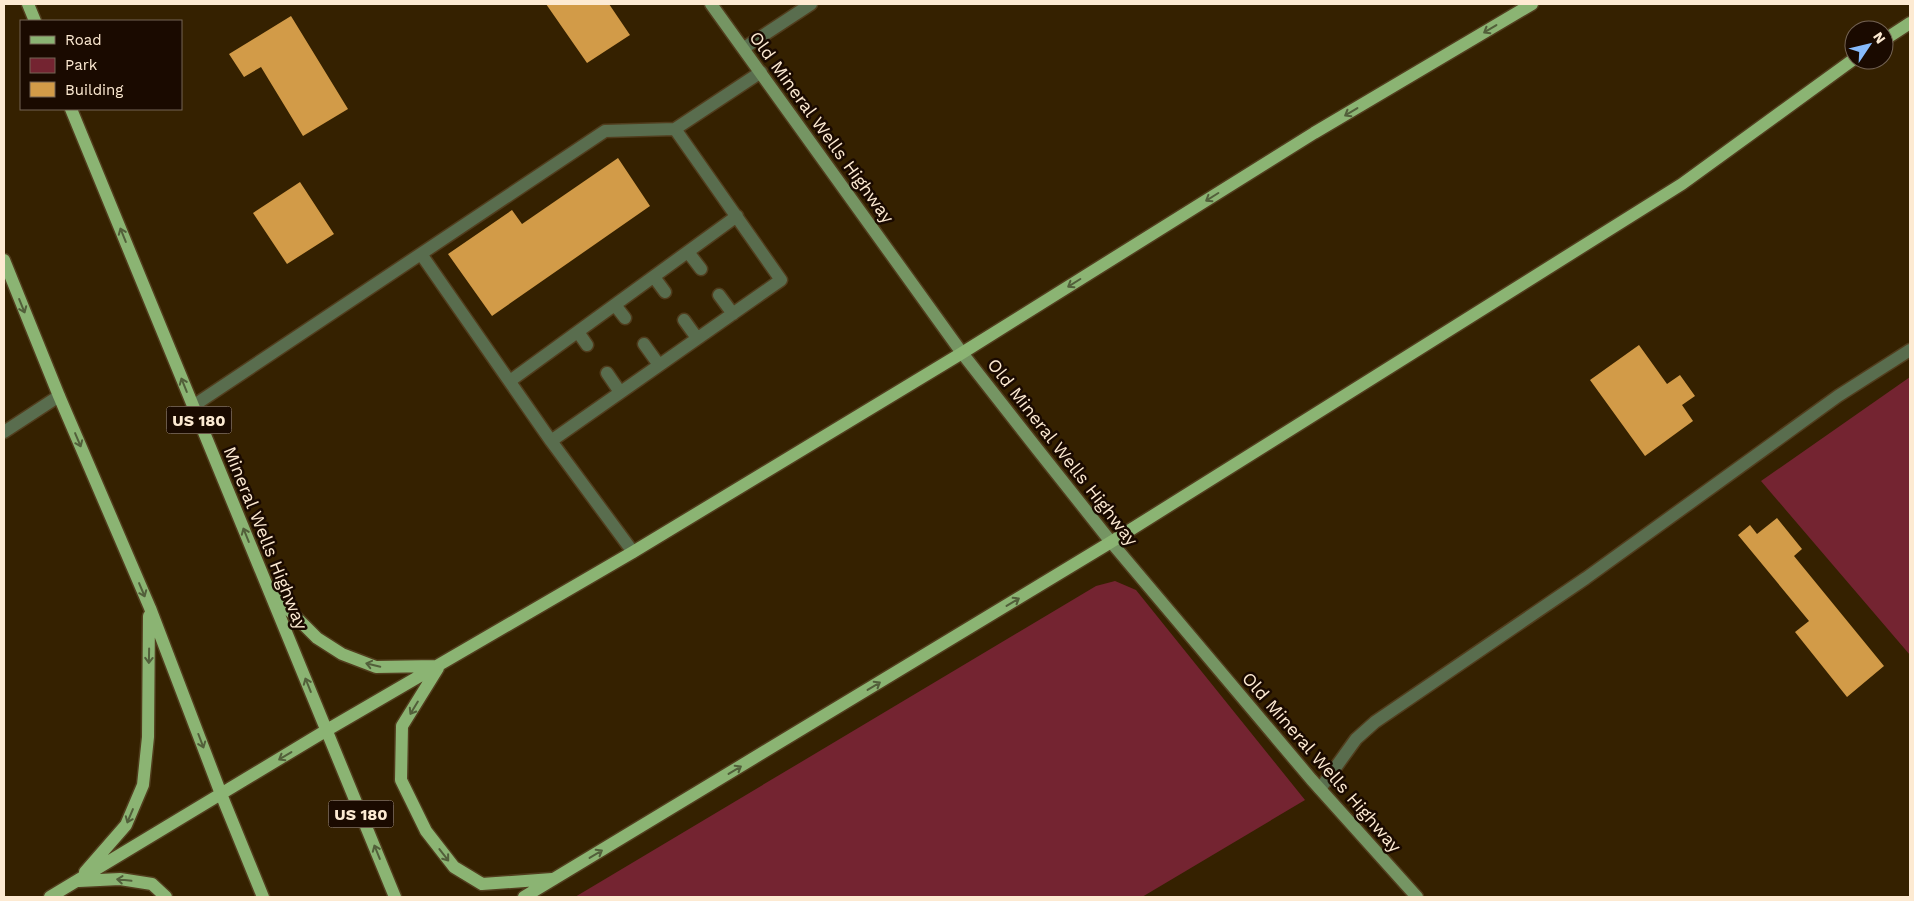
<svg xmlns="http://www.w3.org/2000/svg" width="1914" height="901" viewBox="0 0 1914 901" font-family="'Work Sans',sans-serif">
<style>
.green{fill:#742431}
.building{fill:#d29b48}
.lines{fill:none;stroke-linecap:round;stroke-linejoin:round}
.lane-casing{stroke:#513d1d;stroke-width:15}
.secondary-casing{stroke:#513d1d;stroke-width:15}
.primary-casing{stroke:#513d1d;stroke-width:15}
.lane{stroke:#596d4e;stroke-width:12}
.secondary{stroke:#759563;stroke-width:12}
.primary{stroke:#8bb473;stroke-width:12}
.oneway{stroke:#525f3a}
.labels{text-anchor:middle;dominant-baseline:central;stroke-width:5;stroke-linejoin:round;paint-order:stroke}
.shield{fill:#1a0a00;stroke:#b9a793;stroke-width:1}
.shield-label{font-size:16px;font-weight:bold;fill:#fdead2}
.street-label{font-size:18px;fill:#fdead2;stroke:#1a0a00}
</style>
<rect width="100%" height="100%" fill="#352100"/>
<!-- green -->
<path class="green" d="M1910 377V655L1761 481Z
M1115 581 1136 590 1305 800 1142 897H575L1096 586Z"/>
<!-- building -->
<path class="building" d="M546 4H609L630 35 587 63Z
M291 16 348 109 303 136 261 67 244 77 229 54Z
M618 158 650 206 492 316 448 254 512 210 522 224Z
M300 182 334 234 287 264 253 213Z
M1639 345 1667 384 1680 375 1695 396 1682 405 1693 421 1645 456 1590 380Z
M1777 518 1802 549 1794 556 1884 666 1847 697 1795 632 1809 621 1738 535 1750 525 1757 534Z"/>
<g class="lines">
<!-- lane casing -->
<g class="lane-casing">
<path id="lane" d="M744 48 811 4
M688 252 701 269
M421 254 551 441 781 280 675 129
M654 277 665 292
M719 295 733 314
M615 305 625 318
M684 320 697 338
M578 332 587 345
M644 344 659 365
M607 373 620 392
M510 381 737 216
M193 406 605 131 675 129 761 72
M4 432 59 396
M551 441 633 552
M1320 789 1356 739 1375 722 1586 578 1838 396 1910 350"/>
</g>
<!-- secondary casing -->
<g class="secondary-casing">
<path id="secondary" d="M711 4 962 353 1038 450 1111 542 1311 779 1417 897"/>
</g>
<!-- primary casing -->
<g class="primary-casing">
<path id="primary" d="M28 4 35 21
M1884 40 1910 23
M71 109 395 897
M4 260 59 396 150 608 221 794 263 897
M272 593 317 638 342 654 376 667 437 666
M438 668 402 726 401 780 426 831 454 867 482 884 552 879
M85 872 126 825 143 785 148 737 149 616
M79 881 120 879 152 884 166 897
M50 897 327 730 633 552 962 353 1314 133 1532 4
M524 897 1111 542 1682 184 1854 59"/>
</g>
<!-- lane -->
<use href="#lane" class="lane"/>
<!-- secondary -->
<use href="#secondary" class="secondary"/>
<!-- primary -->
<use href="#primary" class="primary"/>
</g>
<!-- one-way arrows -->
<defs><path id="oneway-shaft" d="M-6 0H5M1.5-3L5.5 0L1.5 3" fill="none" stroke-width="1.6" stroke-linecap="round" stroke-linejoin="round" transform="scale(1.25)"/></defs>
<g class="oneway">
<use href="#oneway-shaft" transform="translate(1490 29) rotate(149)"/>
<use href="#oneway-shaft" transform="translate(1351 112) rotate(149)"/>
<use href="#oneway-shaft" transform="translate(1212 197) rotate(148)"/>
<use href="#oneway-shaft" transform="translate(123 235) rotate(-112)"/>
<use href="#oneway-shaft" transform="translate(1074 283) rotate(148)"/>
<use href="#oneway-shaft" transform="translate(22 306) rotate(68)"/>
<use href="#oneway-shaft" transform="translate(184 385) rotate(-112)"/>
<use href="#oneway-shaft" transform="translate(78 440) rotate(67)"/>
<use href="#oneway-shaft" transform="translate(246 535) rotate(-112)"/>
<use href="#oneway-shaft" transform="translate(142 590) rotate(67)"/>
<use href="#oneway-shaft" transform="translate(1013 602) rotate(-31)"/>
<use href="#oneway-shaft" transform="translate(149 656) rotate(91)"/>
<use href="#oneway-shaft" transform="translate(373 665) rotate(-166)"/>
<use href="#oneway-shaft" transform="translate(308 685) rotate(-112)"/>
<use href="#oneway-shaft" transform="translate(874 686) rotate(-31)"/>
<use href="#oneway-shaft" transform="translate(414 708) rotate(121)"/>
<use href="#oneway-shaft" transform="translate(201 741) rotate(69)"/>
<use href="#oneway-shaft" transform="translate(285 756) rotate(149)"/>
<use href="#oneway-shaft" transform="translate(735 770) rotate(-31)"/>
<use href="#oneway-shaft" transform="translate(130 816) rotate(113)"/>
<use href="#oneway-shaft" transform="translate(377 852) rotate(-112)"/>
<use href="#oneway-shaft" transform="translate(596 854) rotate(-31)"/>
<use href="#oneway-shaft" transform="translate(444 855) rotate(52)"/>
<use href="#oneway-shaft" transform="translate(124 880) rotate(-174)"/>
</g>
<g class="labels">
<!-- shield labels -->
<g class="shield">
<rect x="166.5" y="406.5" width="65" height="27" rx="4"/>
<rect x="328.5" y="800.5" width="65" height="27" rx="4"/>
</g>
<g class="shield-label">
<text x="199" y="420">US 180</text>
<text x="361" y="814">US 180</text>
</g>
<!-- street labels -->
<g class="street-label">
<text transform="translate(822 127) rotate(54)">Old Mineral Wells Highway</text>
<text transform="translate(1063 452) rotate(52)">Old Mineral Wells Highway</text>
<text transform="translate(266 538) rotate(68)">Mineral Wells Highway</text>
<text transform="translate(1322 762) rotate(49)">Old Mineral Wells Highway</text>
</g>
</g>
<!-- border -->
<rect width="1914" height="901" fill="none" stroke="#fdead2" stroke-width="10"/>
<!-- legend -->
<rect x="20" y="20" width="162" height="90" fill="#1a0a00" stroke="#756454"/>
<rect x="30" y="36" width="25" height="8" fill="#8bb473" stroke="#756454"/>
<text x="65" y="45" font-size="15" fill="#fdead2">Road</text>
<rect x="30" y="58" width="25" height="15" fill="#742431" stroke="#756454"/>
<text x="65" y="70" font-size="15" fill="#fdead2">Park</text>
<rect x="30" y="82" width="25" height="15" fill="#d29b48" stroke="#756454"/>
<text x="65" y="95" font-size="15" fill="#fdead2">Building</text>
<!-- north arrow -->
<g transform="translate(1869 45) rotate(55)"><circle r="24" fill="#1a0a00" stroke="#756454"/>
<path d="M0-4L9 19L0 12L-9 19Z" fill="#87bbfc"/>
<text y="-8" font-size="14" font-weight="bold" text-anchor="middle" fill="#fdead2">N</text>
</g>
</svg>
